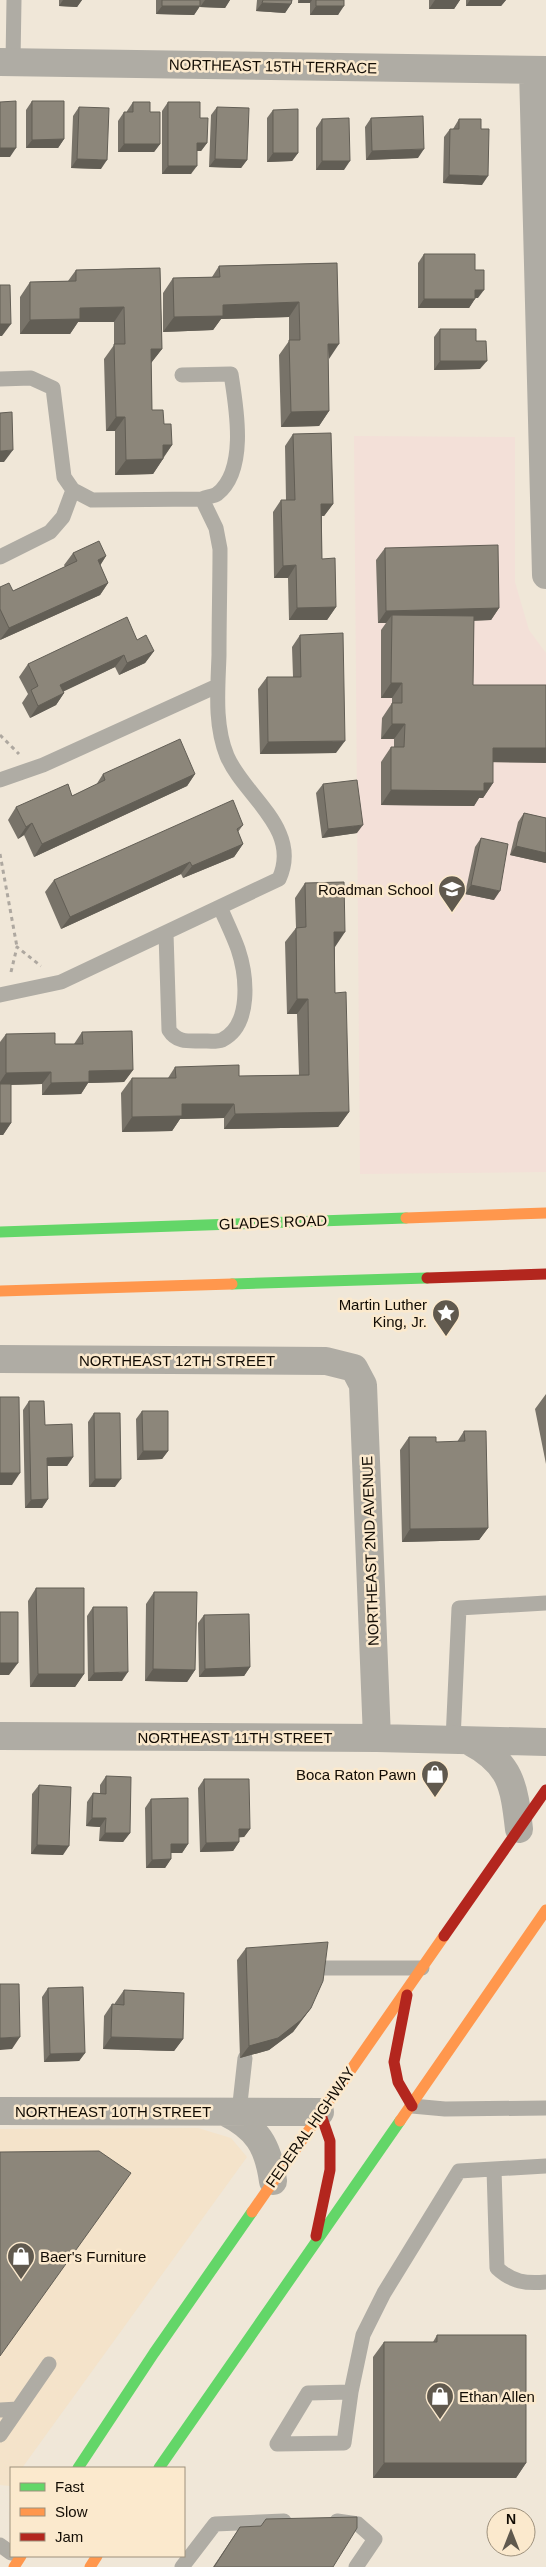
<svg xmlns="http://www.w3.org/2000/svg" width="546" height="2567" viewBox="0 0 546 2567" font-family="Helvetica,sans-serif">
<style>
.built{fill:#f4e3ca}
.education{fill:#f3e0d8}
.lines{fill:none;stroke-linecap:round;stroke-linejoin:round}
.path{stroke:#aea8a0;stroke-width:3;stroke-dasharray:4 4;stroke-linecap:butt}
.lane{stroke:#afaca4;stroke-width:15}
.street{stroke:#afaca4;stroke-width:28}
.fast{stroke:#63d668;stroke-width:11}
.slow{stroke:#ff974d;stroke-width:11}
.jam{stroke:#b3261e;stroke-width:11}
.wall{fill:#787369}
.shaded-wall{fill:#625e55}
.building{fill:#8c867a;stroke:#625e55}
.labels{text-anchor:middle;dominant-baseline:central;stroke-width:5;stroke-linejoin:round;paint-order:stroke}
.street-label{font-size:15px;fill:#120c04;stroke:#fbe9cd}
.poi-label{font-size:15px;fill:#120c04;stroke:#fbe9cd;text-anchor:end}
</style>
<rect width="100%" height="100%" fill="#f0e7d8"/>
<!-- built -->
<path class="built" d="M198 2128 231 2138 247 2157 22 2468H11L10 2486 0 2485V2129Z"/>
<!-- education -->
<path class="education" d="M354 436 515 437V582L529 630 546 653V1172L360 1174Z"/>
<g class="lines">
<!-- path -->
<path class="path" d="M0 735 19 754
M0 854 17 947
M11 972 17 947 41 966"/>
<!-- lane -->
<path class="lane" d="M13 62 14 0
M0 379 31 378 53 388 64 477 73 490 92 500 202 499C207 497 214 496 217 494 248 470 236 406 231 374L182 375
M0 557 50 532 63 517 73 490
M0 780 43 765 217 686
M166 933 169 1030C177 1043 189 1041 203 1041 208 1041 217 1042 222 1040 252 1025 247 976 238 949 233 935 226 921 220 907
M0 995 61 982 279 879C302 829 244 796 227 756 214 724 218 688 219 655 219 619 220 584 220 549L216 528 202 499
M453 1740 459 1608 546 1603
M318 1968H422
M412 2106 445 2109 546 2108
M239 2112 245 2058
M494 2169 497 2268C512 2282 526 2284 546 2282
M351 2392 308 2393 277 2444 344 2443 351 2392 363 2335 384 2293 459 2171 546 2166
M0 2410 18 2409
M0 2435 49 2364
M337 2521 358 2524 375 2539 356 2567
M0 2545 11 2553
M182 2567 215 2524 284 2521"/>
<!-- street -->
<path class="street" d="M0 62 546 70
M533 70 546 575
M0 1359 326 1361 354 1368 363 1385 377 1738
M0 1736 377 1738 546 1742
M469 1741C511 1763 514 1785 519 1829
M0 2111 320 2112
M225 2112C257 2128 268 2145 273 2181"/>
<!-- fast -->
<path class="fast" d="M0 1232 406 1218
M232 1284 427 1278
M78 2468 154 2353 252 2212
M159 2468 400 2121"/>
<!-- slow -->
<path class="slow" d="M406 1218 546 1213
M0 1291 232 1284
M400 2121 546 1910
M252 2212 444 1936
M14 2567 21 2556
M90 2567 97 2556"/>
<!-- jam -->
<path class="jam" d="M427 1278 546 1274
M444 1936 546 1790
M407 1995 394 2062 398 2082 412 2106
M316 2236 330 2170V2141L320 2112"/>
</g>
<!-- wall -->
<path class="wall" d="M59 0H82L77 7 59 6Z
M156 0H230L225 8 200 7V6L194 15 156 14Z
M257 0H292L291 4 285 13 256 11Z
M298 0H344L338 15H310V3H298Z
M429 0H460L454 9H429Z
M466 0H506L501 6H466Z
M32 101 64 139 58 148H26V110Z
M133 102 150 112 160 144 154 152H118V121L124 112H127V111Z
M168 102 200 118 207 143 201 151H197L191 174H162V111Z
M79 107 101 169 71 168 73 116Z
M217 107 247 160 241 168 209 167 211 115Z
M273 110 298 153 292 161 267 162V118Z
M371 118 418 158 366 160 365 127Z
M322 119 344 170H316V128Z
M459 119 482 185 443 183 444 137 450 129H453Z
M424 254 475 270 478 298H475L469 308H418V263Z
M337 263 328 359 329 411 319 426 281 427 279 355 289 341V317L221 319 213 330 163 332V293L173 278 212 277 219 266Z
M160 268 162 349 151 363 152 410 164 424 172 445 153 474 115 475V431H106L104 359 114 345V322H78L70 334H20V297L30 282 68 281 76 270Z
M440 329 476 341 480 369 434 370V337Z
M293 434 333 504 324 516H322V559L336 607 327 620H289L288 578H274L273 512 281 500H286L285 446Z
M385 548 499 608 491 620 474 621 473 685 493 763V783L483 798H479L474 806 381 805V762L391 747H394V739H381L382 718 392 703V698H381V630L386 623H378L376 560Z
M73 553 106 556 100 565 108 583 100 595 0 640V587L13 591 65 567 64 565Z
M300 635 336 753 260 754 258 689 267 677H293L292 647Z
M137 640 154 651 145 663 119 675 115 667 63 691 64 693 56 705 30 718 22 703 28 694 19 677 28 664Z
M103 774H195L187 786 34 857 24 835 18 839 8 820 16 807 72 796 96 785Z
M323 784 357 833 322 838 316 793Z
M524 813 546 818V863L510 855 518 822Z
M243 825 238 832 243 844 234 857 183 878 181 874 61 929 45 892 54 880Z
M481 838 494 900 465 894 475 847Z
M305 883 335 947V993L349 1112 338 1127 224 1129V1118L180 1119 172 1131 122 1132 121 1093 132 1078H168L175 1067 239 1076 299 1075 297 1014H287L285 942 296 928 295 898Z
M82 1032 133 1070 124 1082 88 1083 81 1094 42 1095V1084L11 1085V1123L3 1135H0V1042L6 1034 55 1044H74Z
M546 1394V1464L535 1409Z
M29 1401 45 1425 73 1457 67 1466H47L48 1499 42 1508H25L23 1410Z
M142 1411 168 1451 162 1459 137 1460 136 1419Z
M94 1413 115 1487H89L88 1422Z
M464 1431 488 1528 479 1540 402 1542 400 1450 409 1437 436 1442H457Z
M36 1588 84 1674 75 1687H30L28 1601Z
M154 1592 195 1670 187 1682 145 1681 146 1604Z
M93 1607 122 1681H88L87 1616Z
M204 1615 250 1667 244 1676 199 1677 198 1623Z
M106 1776 130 1833 123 1842 99 1841 100 1827 86 1826 87 1802 93 1793H100V1785Z
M204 1779 250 1829 244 1837H239V1842L233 1851 200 1852 198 1788Z
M39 1785 63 1855 31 1854 32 1794Z
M151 1799 188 1844 182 1853H171V1859L165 1868H146L145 1808Z
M246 1948 311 2008 293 2032 269 2050 240 2058 237 1960Z
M48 1988 85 2053 79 2061 44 2062 42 1997Z
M124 1990 183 2039 174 2051 103 2049 104 2016 112 2004H115V2003Z
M437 2335 526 2463 516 2478H373V2357L384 2342H433Z
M240 2527 333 2567H213Z"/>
<!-- shaded-wall -->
<path class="shaded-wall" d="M63 0H82L77 7 59 6Z
M205 0H230L225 8 200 7Z
M300 0H312L310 3H298Z
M435 0H460L454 9H429Z
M470 0H506L501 6H466Z
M262 3 291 4 285 13 256 11Z
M162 6H200L194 15 156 14Z
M316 6H344L338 15H310Z
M64 139 58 148H26L32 140Z
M197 143H207L201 151H191Z
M124 144H160L154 152H118Z
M0 148H16L10 157H0Z
M424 149 418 158 366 160 372 151Z
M273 153H298L292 161 267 162Z
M77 159 107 160 101 169 71 168Z
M215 159 247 160 241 168 209 167Z
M322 161H350L344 170H316Z
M168 166H197L191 174H162Z
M449 175 488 176 482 185 443 183Z
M475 290H484L478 298H469Z
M424 299H475L469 308H418Z
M299 302 289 317 221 319 213 330 163 332 174 317 223 305Z
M124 307 114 322H78L70 334H20L30 320 80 308Z
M0 324H11L2 336H0Z
M328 344H339L329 359Z
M151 349H162L151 363Z
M440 361H487L480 369 434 370Z
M329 411 319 426 281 427 291 412Z
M116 417H125L115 431H106Z
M163 445H172L162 459H163L153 474 115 475 126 460Z
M13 450 4 462H0V451Z
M321 504H333L324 516H313Z
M106 556 98 569V560Z
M296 565 288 578H274L283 566Z
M108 583 100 595 0 640 9 628Z
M336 607 327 620H289L297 608Z
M499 608 491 620 392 622V615L386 623H378L386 611Z
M154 651 145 663 119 675 127 663Z
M124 655 115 667 52 697 60 685Z
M391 683H402L392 698H381Z
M64 693 56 705 30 718 38 706Z
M392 724H405L394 739H381Z
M345 741 336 753 260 754 268 742Z
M493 748H546V763L483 762Z
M195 774 187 786 34 857 42 844Z
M484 783H493L483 798H479L474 806 381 805 391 790Z
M32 823 24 835 18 839 26 827Z
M363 825 357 833 322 838 328 829Z
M243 844 234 857 183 878 192 866Z
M516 846 546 853V863L510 855Z
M190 862 181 874 61 929 70 917Z
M471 885 500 891 494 900 465 894Z
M334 932H345L335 947H323Z
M297 999H308L297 1014H287Z
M133 1070 124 1082 88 1083 81 1094 42 1095 51 1083 89 1071Z
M51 1072 42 1084 0 1085V1082L6 1073Z
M182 1104H234L224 1118 180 1119 172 1131 122 1132 132 1117Z
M349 1112 338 1127 224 1129 235 1114Z
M0 1123H11L3 1135H0Z
M143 1451H168L162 1459 137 1460Z
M73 1457 67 1466H41L47 1458Z
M0 1473H20L12 1485H0Z
M95 1479H121L115 1487H89Z
M48 1499 42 1508H25L31 1500Z
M488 1528 479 1540 402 1542 410 1529Z
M0 1663H18L9 1675H0Z
M250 1667 244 1676 199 1677 205 1669Z
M153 1669 195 1670 187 1682 145 1681Z
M128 1672 122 1681H88L94 1673Z
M38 1674H84L75 1687H30Z
M92 1818H106L100 1827 86 1826Z
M239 1829H250L244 1837 233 1838Z
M105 1833H130L123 1842 99 1841Z
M239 1842 233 1851 200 1852 206 1843Z
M171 1844H188L182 1853H165Z
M37 1845 69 1846 63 1855 31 1854Z
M171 1859 165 1868H146L152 1860Z
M311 2008 293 2032 269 2050 240 2058 249 2046Z
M20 2037 12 2049 0 2050V2038Z
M111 2037 183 2039 174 2051 103 2049Z
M85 2053 79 2061 44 2062 50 2054Z
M384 2463H526L516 2478H373Z"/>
<!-- building -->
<path class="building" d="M162 0H200V6H162Z
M263 0H292L291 4 262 3Z
M316 0H344V6H316Z
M16 101V148H0V102Z
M32 101H64V139L32 140Z
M133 102H150V112H160V144H124V112H133Z
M168 102H200V118H208L207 143H197V166H168Z
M79 107 109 108 107 160 77 159Z
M217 107 249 108 247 160 215 159Z
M298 109V153H273V110Z
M423 116 424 149 372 151 371 118Z
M349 118 350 161H322V119Z
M459 119H481V129H489L488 176 449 175 450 129H459Z
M424 254H475V270H484V290H475V299H424Z
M337 263 339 344H328L329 411 291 412 289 340H300L299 302 223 305V316L174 317 173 278 220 277 219 266Z
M160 268 162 349H151L152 410H163L164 424H171L172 445H163V459L126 460 125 417H116L114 344H125L124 307 80 308V319L30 320V282L76 281V270Z
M0 285H10L11 324H0Z
M440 329H476V341H486L487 361H440Z
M12 412 13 450 0 451V413Z
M331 433 333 504H321L322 559 335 558 336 607 297 608 296 565 283 566 281 500H295L293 434Z
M99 541 106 556 98 560 108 583 9 628 0 609V587L9 583 13 591 77 561 73 553Z
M498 545 499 608 386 611 385 548Z
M392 615 474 616 473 685H546V748H493V783H484V791L391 790V747H404L405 724H392V703H402V683H391Z
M127 617 137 640 146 635 154 651 127 663 124 655 60 685 64 693 38 706 31 690 38 686 28 664Z
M343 633 345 741 268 742 267 677H301L300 635Z
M180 739 195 774 42 844 32 823 26 827 16 807 68 784 72 796 105 780 103 774Z
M357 780 363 825 328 829 323 784Z
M233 800 243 825 237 829 243 844 192 866 190 862 70 917 54 880Z
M524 813 546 818V853L516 846Z
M481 838 508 844 500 891 471 885Z
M344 882 345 932H334L335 993 346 992 349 1112 235 1114 234 1104H182V1116L132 1117V1078H176L175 1067 239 1065V1076L309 1075 308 999H297L296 928 306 927 305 883Z
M132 1031 133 1070 89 1071V1082L51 1083V1072L6 1073V1034L55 1033V1044H83L82 1032Z
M0 1084H11V1123H0Z
M0 1397H19L20 1473H0Z
M29 1401H44L45 1425 72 1424 73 1457 47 1458 48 1499 31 1500Z
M142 1411H168V1451H143Z
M94 1413H120L121 1479H95Z
M464 1431H486L488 1528 410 1529 409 1437H436V1442L465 1441Z
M36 1588H84V1674H38Z
M154 1592H197L195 1670 153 1669Z
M93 1607H127L128 1672 94 1673Z
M0 1612H18V1663H0Z
M249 1614 250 1667 205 1669 204 1615Z
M106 1776 131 1777 130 1833H105L106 1818H92L93 1793 106 1794Z
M204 1779H249L250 1829H239V1842L206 1843Z
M39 1785 71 1787 69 1846 37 1845Z
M188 1798V1844H171V1859L152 1860 151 1799Z
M328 1942 323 1981 311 2008 301 2020 278 2038 249 2046 246 1948Z
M0 1984H19L20 2037 0 2038Z
M83 1987 85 2053 50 2054 48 1988Z
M124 1990 184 1993 183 2039 111 2037 112 2004 124 2005Z
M99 2151 131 2173 0 2356V2152Z
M437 2335H526V2463H384V2342H437Z
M357 2517V2528L333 2567H214L240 2527 261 2526 266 2519Z"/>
<!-- icons -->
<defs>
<g id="school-pin" transform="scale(1.4375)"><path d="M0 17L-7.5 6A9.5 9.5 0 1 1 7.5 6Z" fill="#60594e" stroke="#fbe9cd"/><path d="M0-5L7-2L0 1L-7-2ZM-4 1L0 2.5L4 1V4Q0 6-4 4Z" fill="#fff"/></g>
<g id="sight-pin" transform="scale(1.4375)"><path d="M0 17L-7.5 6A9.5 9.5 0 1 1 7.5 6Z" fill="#60594e" stroke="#fbe9cd"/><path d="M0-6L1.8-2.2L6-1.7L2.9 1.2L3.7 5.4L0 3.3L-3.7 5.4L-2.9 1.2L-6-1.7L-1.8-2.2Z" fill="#fff"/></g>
<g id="shop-pin" transform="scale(1.4375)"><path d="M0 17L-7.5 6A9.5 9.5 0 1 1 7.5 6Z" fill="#60594e" stroke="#fbe9cd"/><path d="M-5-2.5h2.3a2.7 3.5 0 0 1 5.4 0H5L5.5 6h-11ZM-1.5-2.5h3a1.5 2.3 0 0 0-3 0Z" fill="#fff"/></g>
</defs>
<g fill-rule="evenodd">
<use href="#school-pin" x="452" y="889"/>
<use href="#sight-pin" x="446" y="1313"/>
<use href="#shop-pin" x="435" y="1774"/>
<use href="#shop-pin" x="21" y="2256"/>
<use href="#shop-pin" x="440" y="2396"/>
</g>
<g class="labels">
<!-- street labels -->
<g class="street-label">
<text transform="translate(273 66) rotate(1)">NORTHEAST 15TH TERRACE</text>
<text transform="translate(273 1222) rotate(-2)">GLADES ROAD</text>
<text x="177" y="1360">NORTHEAST 12TH STREET</text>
<text transform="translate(370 1551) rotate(-92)">NORTHEAST 2ND AVENUE</text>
<text x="235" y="1737">NORTHEAST 11TH STREET</text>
<text x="113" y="2111">NORTHEAST 10TH STREET</text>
<text transform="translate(310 2127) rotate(-55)">FEDERAL HIGHWAY</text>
</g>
<!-- poi labels -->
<g class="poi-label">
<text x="433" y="889">Roadman School</text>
<text x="427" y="1304">Martin Luther<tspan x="427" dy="17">King, Jr.</tspan></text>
<text x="416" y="1774">Boca Raton Pawn</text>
<text x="40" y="2256" text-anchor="start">Baer's Furniture</text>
<text x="459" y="2396" text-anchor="start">Ethan Allen</text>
</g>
</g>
<!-- legend -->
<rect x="10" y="2467" width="175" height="90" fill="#fbe9cd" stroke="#9e917d"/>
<rect x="20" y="2483" width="25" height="8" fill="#63d668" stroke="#9e917d"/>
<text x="55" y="2492" font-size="15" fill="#120c04">Fast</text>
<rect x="20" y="2508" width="25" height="8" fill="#ff974d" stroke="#9e917d"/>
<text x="55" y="2517" font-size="15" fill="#120c04">Slow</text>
<rect x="20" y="2533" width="25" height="8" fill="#b3261e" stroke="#9e917d"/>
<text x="55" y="2542" font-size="15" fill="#120c04">Jam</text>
<!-- north arrow -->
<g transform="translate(511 2532)"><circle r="24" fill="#fbe9cd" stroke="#9e917d"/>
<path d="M0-4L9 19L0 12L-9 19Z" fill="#60594e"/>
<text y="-8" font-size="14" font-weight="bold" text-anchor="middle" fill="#120c04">N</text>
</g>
</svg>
